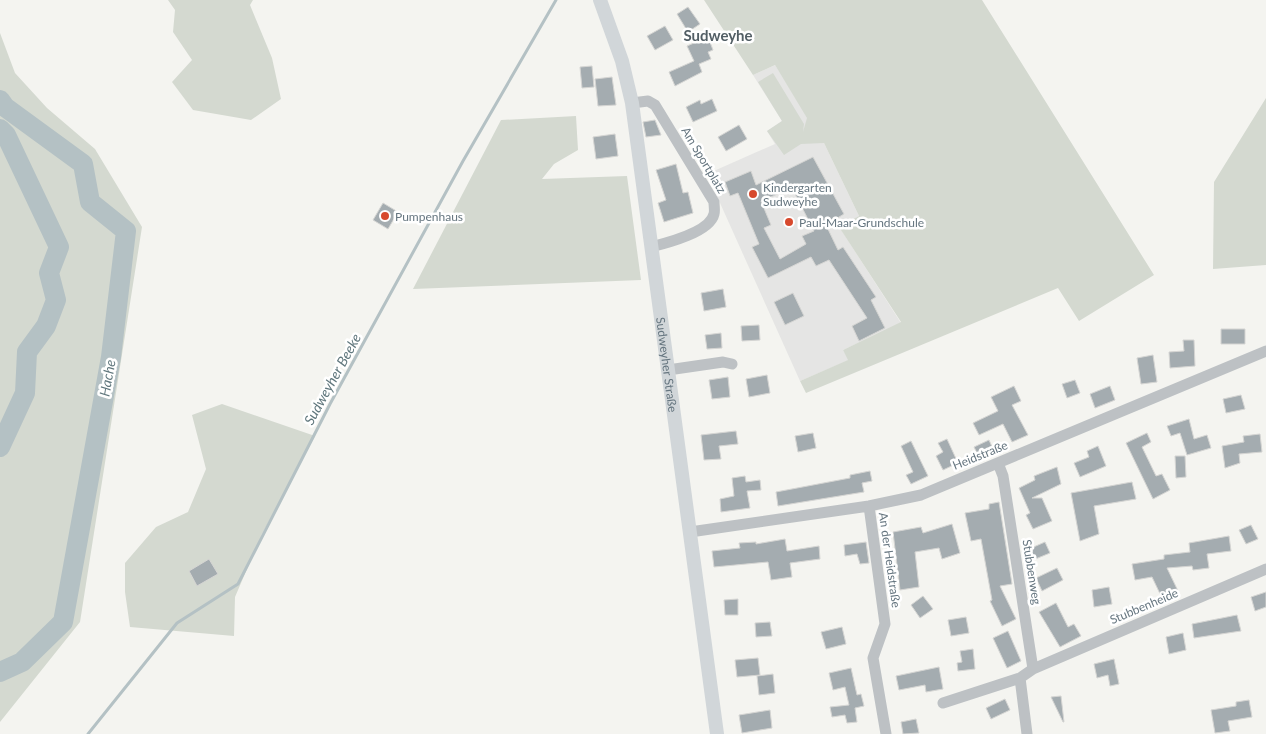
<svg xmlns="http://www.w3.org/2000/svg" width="1266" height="734" viewBox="0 0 1266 734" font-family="Lato,sans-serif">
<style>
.built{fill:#e5e5e4}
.green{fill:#d4d9d0}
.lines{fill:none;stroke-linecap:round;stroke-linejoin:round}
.stream{stroke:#b4c1c4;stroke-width:3}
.river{stroke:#b4c1c4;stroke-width:20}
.building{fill:#a4acb0;stroke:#d5d5d3;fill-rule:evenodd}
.minor{stroke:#bdc1c4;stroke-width:11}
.major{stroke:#d1d6d9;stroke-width:14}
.poi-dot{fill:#d7492d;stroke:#fff;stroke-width:2}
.labels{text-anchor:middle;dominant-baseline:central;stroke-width:5;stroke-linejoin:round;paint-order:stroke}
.street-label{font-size:12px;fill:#65757f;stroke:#fff}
.poi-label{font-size:12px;fill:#65757f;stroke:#fff;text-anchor:start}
.water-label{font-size:14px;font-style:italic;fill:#60777d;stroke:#fff}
.quarter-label{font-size:15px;font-weight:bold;fill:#525e65;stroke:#fff}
</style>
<rect width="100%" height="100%" fill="#f4f4f0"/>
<!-- built -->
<path class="built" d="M775 65 824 143 859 216 840 228 901 323 843 350 849 360 800 381 707 174 775 144 767 131 782 121 753 75Z"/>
<!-- green -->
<path class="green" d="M168 0H253L250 5 272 58 281 99 251 120 193 110 172 82 192 60 173 32 175 10Z
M704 0H982L1154 275 1079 321 1058 288 806 393 800 381 848 360 843 350 901 322 839 227 859 216 824 143 801 144 784 155 767 131 782 121 758 82 773 73 804 124 803 132 807 118 775 65 753 75Z
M0 33 15 73 47 108 95 149 142 227 80 622 0 722Z
M1266 98V265L1213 269 1214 182Z
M576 116 578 150 554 164 542 179 627 176 641 280 413 289 501 120Z
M222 404 315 436 262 534 235 597 234 636 130 627 125 592V563L156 527 188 512 206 469 192 415Z"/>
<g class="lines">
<!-- stream -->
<path class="stream" d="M88 734 177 623 238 584 330 404 463 161 556 0"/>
<!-- river -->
<path class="river" d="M0 100 5 107 83 164 90 202 126 231 111 357 63 622 22 662 0 672
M0 129 6 135 59 247 49 273 56 300 46 326 27 352 25 393 0 447"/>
</g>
<!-- building -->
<path class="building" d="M688 7 700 24 688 32 677 14Z
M665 26 673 40 655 50 647 36Z
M708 37 713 50 708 52 711 59 699 64 702 72 675 86 669 72 694 61 687 46Z
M592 66 594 87 582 88 580 67Z
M612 77 616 105 598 106 595 79Z
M712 99 717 111 693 122 686 107 700 100 701 104Z
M655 120 661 135 646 137 643 122Z
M739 125 747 139 726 151 718 137Z
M615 134 618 156 596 159 593 137Z
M813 157 844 214 826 225 838 250 843 247 876 297 871 300 885 328 859 341 852 326 867 318 829 260 816 266 811 257 768 278 752 247 759 244 738 193 730 196 725 182 751 171 756 185ZM792 188 814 231 802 236 806 244 780 259 764 228 771 225 761 201Z
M676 164 683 193 688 192 693 213 664 222 658 203 666 200 656 170Z
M383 203 398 212 388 229 373 220Z
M723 289 726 307 704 311 701 293Z
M793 293 804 316 785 325 774 302Z
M759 325 760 340 742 341 741 326Z
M1221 329H1245V344H1221Z
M721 333 722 348 707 349 705 335Z
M1183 340H1194L1195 366 1170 368 1169 352 1184 351Z
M1153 355 1157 382 1141 384 1137 358Z
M767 375 770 393 749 397 746 379Z
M728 377 730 397 712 399 709 380Z
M1075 380 1080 393 1067 398 1062 384Z
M1014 386 1021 401 1012 405 1028 435 1012 442 1003 424 979 435 973 423 998 411 991 397Z
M1110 386 1115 400 1095 408 1090 394Z
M1241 395 1245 409 1226 413 1223 399Z
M1189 419 1194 439 1207 435 1211 448 1187 455 1180 433 1171 436 1167 426Z
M736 431 738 444 719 446 721 459 704 460 701 435Z
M813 433 816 448 798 452 795 436Z
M1147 433 1151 442 1142 447 1156 476 1162 474 1170 490 1153 499 1126 443Z
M1260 434 1262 452 1239 454 1240 463 1225 468 1222 446 1244 442 1243 436Z
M947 439 958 463 943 470 936 456 943 452 938 443Z
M989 440 993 449 979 457 974 447Z
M911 441 928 476 911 484 906 475 913 472 901 446Z
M1098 446 1106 466 1080 477 1074 463 1089 457 1087 451Z
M1175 456H1185L1186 477 1176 478Z
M1057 467 1061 484 1032 498H1042L1052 521 1033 529 1026 515 1030 513 1019 488 1035 480 1034 476Z
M870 471 872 481 862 483 864 492 778 506 776 492 850 478V475Z
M745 476 746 482 760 480 761 490 747 491 750 508 721 512 720 499 734 496 732 478Z
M1132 482 1136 499 1094 506 1099 534 1080 541 1071 493Z
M999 502 1012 584 1000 586 1016 619 1002 626 990 601 992 600 981 539 971 541 965 513 989 509V504Z
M952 524 960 553 942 559 939 548 915 552 919 587 900 590 893 532 921 527 923 533Z
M1251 525 1258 539 1246 544 1239 530Z
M1229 536 1231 551 1207 554 1209 568 1193 570 1192 566 1167 568 1179 593 1163 600 1152 577 1135 580 1132 564 1164 559V555L1190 552 1189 543Z
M785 539 787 551 819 546 820 559 790 563 792 577 771 580 768 562 714 567 712 551 740 548 739 543 756 542V544Z
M866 542 869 563 860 564 857 554 845 556 844 545Z
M1045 542 1050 553 1033 560 1029 549Z
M209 559 218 574 197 586 189 571Z
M1057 568 1063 580 1042 591 1036 578Z
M1109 587 1112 604 1094 607 1092 590Z
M1266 592V607L1255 611 1251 597Z
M923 596 933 609 920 618 911 605Z
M738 599V615H725L724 600Z
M1056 603 1068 627 1074 624 1081 636 1060 647 1039 612Z
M1237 615 1241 631 1194 638 1192 624Z
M966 617 969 633 951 636 948 620Z
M770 622 772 636 756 637 755 623Z
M842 627 846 644 826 649 821 632Z
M1008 631 1021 661 1007 668 993 638Z
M1183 633 1186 650 1169 654 1166 637Z
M973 649 975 669 958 671 957 663 962 662 960 651Z
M758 658 760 675 737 677 735 660Z
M1114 659 1119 684 1110 686 1108 675 1097 678 1094 664Z
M939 667 943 689 926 692 925 685 899 690 896 676Z
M851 668 857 695 861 694 864 706 855 708 857 722 847 723 845 715 832 717 830 707 849 705 845 687 833 690 829 673Z
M773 674 775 693 759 695 757 676Z
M1061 696 1064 722H1063L1051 697Z
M1005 699 1010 710 991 719 986 708Z
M1249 700 1252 717 1228 721 1230 731 1215 733 1211 710 1236 706V702Z
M770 710 772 728 742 733 739 715Z
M916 719 919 733 903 734 901 722Z"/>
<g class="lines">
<!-- minor -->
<path class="minor" d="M632 103 648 101 655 105 714 202C714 206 715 211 714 214 710 232 667 243 651 247
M668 370 723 362 732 364
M869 506 885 624 873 658 886 734
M690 532 869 506 921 495 1266 351
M1033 669 1266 569
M1020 678 1027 734
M943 703 1020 678 1033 669 1003 476 998 463"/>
<!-- major -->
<path class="major" id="s1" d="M600 0 622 61 632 103 717 734"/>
</g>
<!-- markers -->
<g class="poi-dot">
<circle cx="753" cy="194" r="5"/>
<circle cx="385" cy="216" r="5"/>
<circle cx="789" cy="222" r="5"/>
</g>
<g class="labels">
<!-- street labels -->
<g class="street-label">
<text transform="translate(704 160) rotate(59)">Am Sportplatz</text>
<text stroke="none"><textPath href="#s1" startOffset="372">Sudweyher Straße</textPath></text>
<text transform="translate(980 455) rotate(-22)">Heidstraße</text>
<text transform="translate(890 560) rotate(82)">An der Heidstraße</text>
<text transform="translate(1032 572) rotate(81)">Stubbenweg</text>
<text transform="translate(1144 606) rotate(-23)">Stubbenheide</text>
</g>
<!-- poi labels -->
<g class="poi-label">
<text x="763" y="187">Kindergarten<tspan x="763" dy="14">Sudweyhe</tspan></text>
<text x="395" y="216">Pumpenhaus</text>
<text x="799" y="222">Paul-Maar-Grundschule</text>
</g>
<!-- water labels -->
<g class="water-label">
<text transform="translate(107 378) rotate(-80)">Hache</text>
<text transform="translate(332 379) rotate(-61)">Sudweyher Beeke</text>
</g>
<!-- quarter labels -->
<g class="quarter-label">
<text x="718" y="35">Sudweyhe</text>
</g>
</g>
</svg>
